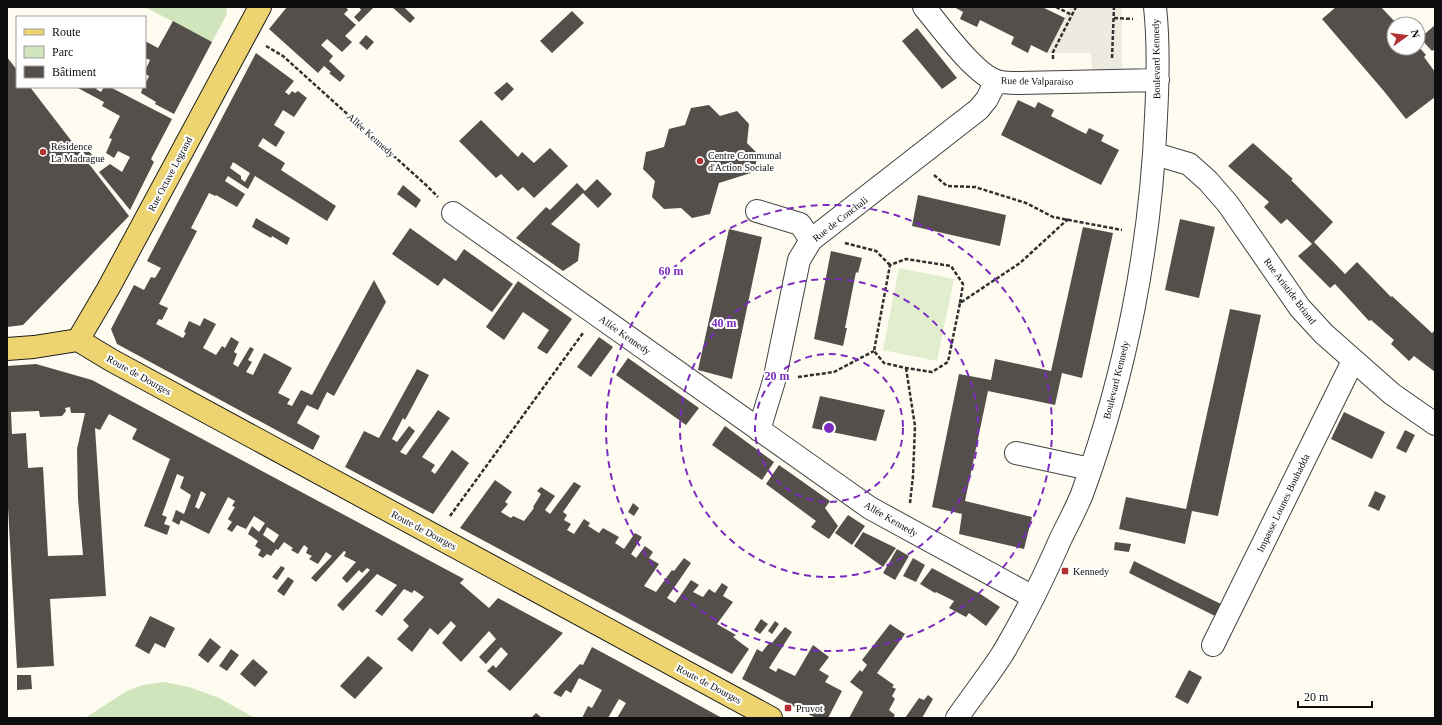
<svg xmlns="http://www.w3.org/2000/svg" width="1442" height="725" viewBox="0 0 1442 725" font-family="'Times New Roman',serif">
<style>
.green{fill:#d0e5bc}
.pitch{fill:#e1edcd}
.plaza{fill:#edeadf}
.building{fill:#554f4b;fill-rule:evenodd}
.lines{fill:none;stroke-linecap:round;stroke-linejoin:round}
.minor-casing{stroke:#414141;stroke-width:24}
.major-casing{stroke:#1f1f1f;stroke-width:24}
.path{stroke:#303030;stroke-width:2.5;stroke-dasharray:4 2;stroke-linecap:butt}
.minor{stroke:#fff;stroke-width:22}
.major{stroke:#edd471;stroke-width:22}
.ring{fill:none;stroke:#7b2cbf;stroke-width:2;stroke-dasharray:7 5}
.poi-dot{fill:#b23132;stroke:#fff;stroke-width:1.5}
.labels{text-anchor:middle;dominant-baseline:central;stroke-width:4;stroke-linejoin:round;paint-order:stroke}
.street-label{font-size:10px;fill:#0e0e0e;stroke:#fff}
.poi-label{font-size:10px;fill:#0e0e0e;stroke:#fff;text-anchor:start}
.centre{fill:#7b2cbf;stroke:#fff;stroke-width:2}
.ring-label{font-size:12px;text-anchor:middle;font-weight:bold;fill:#7b2cbf;stroke:#fff;stroke-width:4;stroke-linejoin:round;paint-order:stroke}
</style>
<rect width="100%" height="100%" fill="#fefbf0"/>
<!-- green -->
<path class="green" d="M145 7H226L227 14 212 42Z
M164 682 189 687 219 698 255 718H85L127 691 143 685Z"/>
<!-- pitch -->
<path class="pitch" d="M899 268 954 279 937 361 883 350Z"/>
<!-- plaza -->
<path class="plaza" d="M1070 7H1122V71H1092L1091 53H1047Z"/>
<!-- building -->
<path class="building" d="M287 7H346L348 10 344 14 356 25 345 36 352 42 342 52 327 39 321 45 333 56 329 61 345 76 340 82 329 73 331 72 324 66 318 73 269 29Z
M359 7H374L359 22 354 17 361 10Z
M392 7H404L415 18 410 23Z
M954 7H1042L1065 18 1047 53 1031 45 1028 53 1011 44 1014 37 980 20 977 27 960 19 963 12Z
M1336 7H1381L1397 24H1394V48H1418V46L1426 55 1424 57 1435 72V97L1406 119 1383 90 1322 19Z
M572 11 584 23 552 53 540 41Z
M173 21 212 42 174 114 155 104 156 102 141 93 143 87H145V84L149 76 145 74V71L150 60 145 58V41L158 48Z
M1435 25V49L1432 51 1420 38Z
M917 28 957 78 942 89 902 41Z
M366 35 374 42 367 50 359 43Z
M256 53 294 81 285 92 289 95 292 91 295 93 298 91 307 98 294 117 283 110 274 125 285 132 276 147 263 138 258 146 285 163 281 170 336 206 327 221 255 176 248 189 228 176 225 181 245 194 237 207 216 195 215 196 209 193 191 228 197 231 159 304 168 308 162 320 159 319 156 324 183 338 186 333 184 332 189 321 200 326 204 318 216 324 203 348 216 355 222 346 225 348 231 337 239 342 234 352 237 354 233 364 238 367 250 347 254 349 248 360 252 362 246 372 253 375 264 353 292 368 278 393 290 399 287 404 292 406 301 390 312 395 374 280 386 302 334 396 327 392 318 410 307 405 297 423 320 436 313 450 117 344 111 329 134 285 144 290 151 277 155 278 161 268 147 261ZM233 162 250 173 245 182 241 179V176L230 168Z
M7 57 17 70V87H30L129 216 23 325 7 327Z
M507 82 514 89 502 101 494 93Z
M76 87H95L97 88 96 89 101 92 104 87H110L172 119 151 159 154 162 130 210 99 172 110 164 122 172 130 157 118 151 114 158 106 153 112 139 109 138 120 116 102 106 104 102Z
M1018 100 1035 108 1038 102 1054 110 1051 116 1086 134 1089 128 1104 135 1101 141 1119 150 1101 185 1001 135Z
M709 105 720 116 737 111 749 124 747 143 758 154 754 172 719 183 710 214 692 218 681 208 664 209 652 197 655 181 643 169 646 152 664 147 669 129 685 125 691 108Z
M481 120 518 157 522 152 534 163 550 148 568 166 534 198 523 187 518 191 501 174 496 178 459 141Z
M1253 143 1293 179 1291 180 1333 222 1314 242 1345 274 1357 262 1391 297 1392 296 1432 333 1434 331 1435 332V372L1414 356 1409 361 1391 344 1394 340 1371 320 1369 321 1335 284 1330 288 1298 256 1312 244 1287 219 1281 224 1264 207 1269 202 1228 166Z
M84 145 96 160 92 163 80 148Z
M597 179 612 194 598 208 583 193 551 224 580 244 578 261 563 271 516 238 546 207 550 210 577 183 585 191Z
M403 185 421 200 416 208 397 194Z
M918 195 1006 215 1000 246 912 226Z
M256 218 290 238 287 245 272 236 271 238 252 227Z
M1180 219 1215 227 1199 298 1165 290Z
M1083 227 1113 233 1082 378 1062 373 1055 405 988 391 965 501 1032 517 1024 549 959 534 962 514 932 507 959 374 991 380 995 359 1051 371Z
M410 228 456 261 464 249 513 284 492 312 444 278 438 286 392 254Z
M729 229 762 237 732 379 698 370Z
M831 251 862 258 858 273 856 272 845 328H847L843 346 814 339Z
M518 281 572 319 547 354 537 348 549 330 523 312 504 340 486 327Z
M1230 309 1261 315 1218 516 1192 511 1185 544 1119 529 1126 497 1186 509Z
M599 337 613 347 591 377 577 367Z
M628 358 699 408 686 425 616 375Z
M36 364 92 380 464 579 460 583 489 608 498 598 563 633 510 691 487 671 493 665 496 668 508 654 501 647 486 664 479 657 496 639 489 631 461 662 442 643 456 626 451 621 438 635 430 628 412 652 397 639 409 626 403 620 424 597 414 590 412 593 404 589 382 616 375 611 397 585 377 574 343 611 337 605 370 570 367 568 362 573 359 570 347 583 342 578 356 562 344 556 346 552 344 551 316 582 311 578 332 556 326 552 318 564 309 559 312 556 306 553 308 548 304 545 298 554 291 550 293 548 284 542 278 550 276 549 271 556 267 554 263 558 258 555 261 550 255 546 258 541 248 534 252 526 259 532 265 523 254 516 246 529 237 525 232 532 227 529 232 522 228 519 235 507 232 506 235 501 228 497 209 534 181 520 179 525 172 521 176 510 184 514 191 495 180 488 184 477 177 474 162 515 167 517 164 524 170 526 167 535 144 526 170 459 132 439 137 429 109 414 100 430 95 428 106 596 50 599 54 666 17 668 7 490V366ZM70 407 71 413H85L77 449 78 499 83 555 48 556 43 467 28 468 26 433 12 434 11 412 39 411 40 417 62 416 66 411 65 408ZM201 491 206 494 199 509 195 507ZM267 527 279 535 274 543 263 535Z
M417 369 429 375 405 420 403 418 392 439 397 442 409 426 415 431 400 452 406 455 438 410 450 418 422 457 435 465 431 471 435 474 452 450 469 463 433 514 345 467 364 431 379 438Z
M820 396 885 410 876 441 812 428Z
M1344 412 1385 432 1372 459 1331 439Z
M725 426 774 462 762 480 712 445Z
M1405 430 1415 435 1406 453 1396 448Z
M779 465 830 501 825 508 838 526 829 539 811 527 816 521 766 484Z
M495 480 512 492 505 502 508 504 501 512 511 518 513 516 524 521 534 508 533 507 541 494 537 491 541 487 555 496 545 510 550 514 574 482 581 486 563 512 567 515 564 520 571 524 567 530 574 534 584 519 590 523 588 526 599 533 603 528 619 537 615 543 624 549 635 533 642 537 631 554 636 558 645 546 653 552 649 558 659 564 644 586 656 592 672 570 674 571 684 558 691 563 667 598 675 603 691 580 699 585 693 592 703 597 709 589 715 593 722 583 728 587 723 596 733 602 717 624 736 635 733 637 749 649 732 674 460 528Z
M1375 491 1386 496 1379 511 1368 506Z
M633 503 639 508 634 516 628 512Z
M848 515 865 526 852 545 835 533Z
M863 532 896 548 883 567 854 546Z
M1115 542 1131 544 1129 552 1114 550Z
M897 549 909 556 895 580 883 573Z
M913 558 925 565 916 582 903 576Z
M1134 561 1221 604 1215 616 1129 573Z
M281 566 285 568 277 580 272 577Z
M932 568 982 595 1000 607 986 626 969 613 966 617 949 608 954 601 936 592 935 593 920 584Z
M288 577 294 581 284 596 277 591Z
M150 616 175 628 165 648 155 643 149 654 135 646Z
M761 619 768 624 760 634 754 630Z
M775 621 779 624 772 634 768 631Z
M890 624 905 634 877 673 894 685 892 687 896 689 892 696 895 699 889 710 895 715 893 718H849L863 692 850 682 860 670 862 672 867 665 862 660Z
M785 627 792 632 769 668 776 672 778 668 795 676 813 645 829 657 819 670 829 676 825 682 842 691 828 718H816L742 679 757 649 762 652 770 642 772 643Z
M210 638 221 647 208 663 198 655Z
M592 647 620 662 722 718H617L626 703 619 699 608 718H582L588 706 592 708 602 690 579 678 571 693 566 690 561 697 553 693 580 664 583 665Z
M231 649 239 655 227 671 219 666Z
M368 656 383 668 355 699 340 686Z
M253 659 268 672 255 687 240 674Z
M1189 670 1202 677 1188 704 1175 697Z
M17 675H31L32 689 17 690Z
M928 695 933 699 922 718H905L919 698 924 700Z
M536 713 542 718H531Z"/>
<g class="lines">
<!-- minor casing -->
<g class="minor-casing">
<path id="minor" d="M924 7C940 26 975 75 997 81 1004 83 1012 83 1019 83L1158 80
M1155 154 1189 164 1208 181 1228 204 1300 308 1324 334 1392 394 1435 424
M757 211 800 224 811 240
M453 213 870 508 1033 597
M759 430 774 381 799 260 811 240 979 109 987 99 996 81
M1016 453 1090 469
M1213 645 1353 361
M957 718C972 696 989 675 1003 653 1025 616 1044 577 1061 538 1068 524 1076 509 1082 494 1126 374 1151 244 1156 117 1158 80 1159 43 1155 7"/>
</g>
<!-- major casing -->
<g class="major-casing">
<path id="major" d="M78 340 111 360 771 718
M78 340 108 289 260 7
M7 349 34 347 78 340"/>
</g>
<!-- path -->
<path class="path" d="M1056 7 1072 15
M1114 18 1133 19
M266 46 283 56 426 185 438 197
M1112 58 1114 7
M1053 59V52L1076 7
M934 175 947 186 975 187 1026 203 1053 217 1122 230
M845 243 876 251 890 265
M960 303 963 284 951 266 906 259 890 265 874 351 884 363 906 368 932 372 948 362 960 303 1020 263 1068 219
M906 368 915 426 913 476 910 503
M798 377 834 372 874 351
M450 516 583 333"/>
<!-- minor -->
<use href="#minor" class="minor"/>
<!-- major -->
<use href="#major" class="major"/>
</g>
<!-- distance rings -->
<g class="ring">
<circle cx="829" cy="428" r="74"/>
<circle cx="829" cy="428" r="149"/>
<circle cx="829" cy="428" r="223"/>
</g>
<!-- markers -->
<g class="poi-dot">
<circle cx="43" cy="152" r="4"/>
<circle cx="700" cy="161" r="4"/>
<rect x="1061" y="567" width="8" height="8" rx="2"/>
<rect x="784" y="704" width="8" height="8" rx="2"/>
</g>
<g class="labels">
<!-- street labels -->
<g class="street-label">
<text transform="translate(1156 59) rotate(-91)">Boulevard Kennedy</text>
<text transform="translate(1037 81) rotate(1)">Rue de Valparaiso</text>
<text transform="translate(371 135) rotate(42)">Allée Kennedy</text>
<text transform="translate(170 174) rotate(-62)">Rue Octave Legrand</text>
<text transform="translate(840 219) rotate(-38)">Rue de Conchali</text>
<text transform="translate(1290 291) rotate(53)">Rue Aristide Briand</text>
<text transform="translate(625 335) rotate(35)">Allée Kennedy</text>
<text transform="translate(139 375) rotate(29)">Route de Dourges</text>
<text transform="translate(1116 380) rotate(-76)">Boulevard Kennedy</text>
<text transform="translate(1283 503) rotate(-64)">Impasse Lounes Bouhadda</text>
<text transform="translate(891 519) rotate(30)">Allée Kennedy</text>
<text transform="translate(424 530) rotate(28)">Route de Dourges</text>
<text transform="translate(709 684) rotate(28)">Route de Dourges</text>
</g>
<!-- poi labels -->
<g class="poi-label">
<text x="51" y="146">Résidence<tspan x="51" dy="12">La Madrague</tspan></text>
<text x="708" y="155">Centre Communal<tspan x="708" dy="12">d'Action Sociale</tspan></text>
<text x="1073" y="571">Kennedy</text>
<text x="796" y="708">Pruvot</text>
</g>
</g>
<circle cx="829" cy="428" r="6" class="centre"/>
<g class="ring-label">
<text x="671" y="275">60 m</text>
<text x="724" y="327">40 m</text>
<text x="777" y="380">20 m</text>
</g>
<!-- border -->
<rect width="1442" height="725" fill="none" stroke="#0e0e0e" stroke-width="16"/>
<!-- legend -->
<rect x="16" y="16" width="130" height="72" fill="#ffffff" stroke="#9f9f9f"/>
<rect x="24" y="29" width="20" height="6" fill="#edd471" stroke="#9f9f9f"/>
<text x="52" y="36" font-size="12" fill="#0e0e0e">Route</text>
<rect x="24" y="46" width="20" height="12" fill="#d0e5bc" stroke="#9f9f9f"/>
<text x="52" y="56" font-size="12" fill="#0e0e0e">Parc</text>
<rect x="24" y="66" width="20" height="12" fill="#554f4b" stroke="#9f9f9f"/>
<text x="52" y="76" font-size="12" fill="#0e0e0e">Bâtiment</text>
<!-- north arrow -->
<g transform="translate(1406 36) rotate(76)"><circle r="19" fill="#ffffff" stroke="#9f9f9f"/>
<path d="M0-3L7 15L0 10L-7 15Z" fill="#b23132"/>
<text y="-6" font-size="11" font-weight="bold" text-anchor="middle" fill="#0e0e0e">N</text>
</g>
<!-- scale -->
<path d="M1298 701v6h74v-6" fill="none" stroke="#0e0e0e" stroke-width="2"/>
<text x="1304" y="701" font-size="12" fill="#0e0e0e" stroke="#ffffff" stroke-width="3" paint-order="stroke">20 m</text>
</svg>
